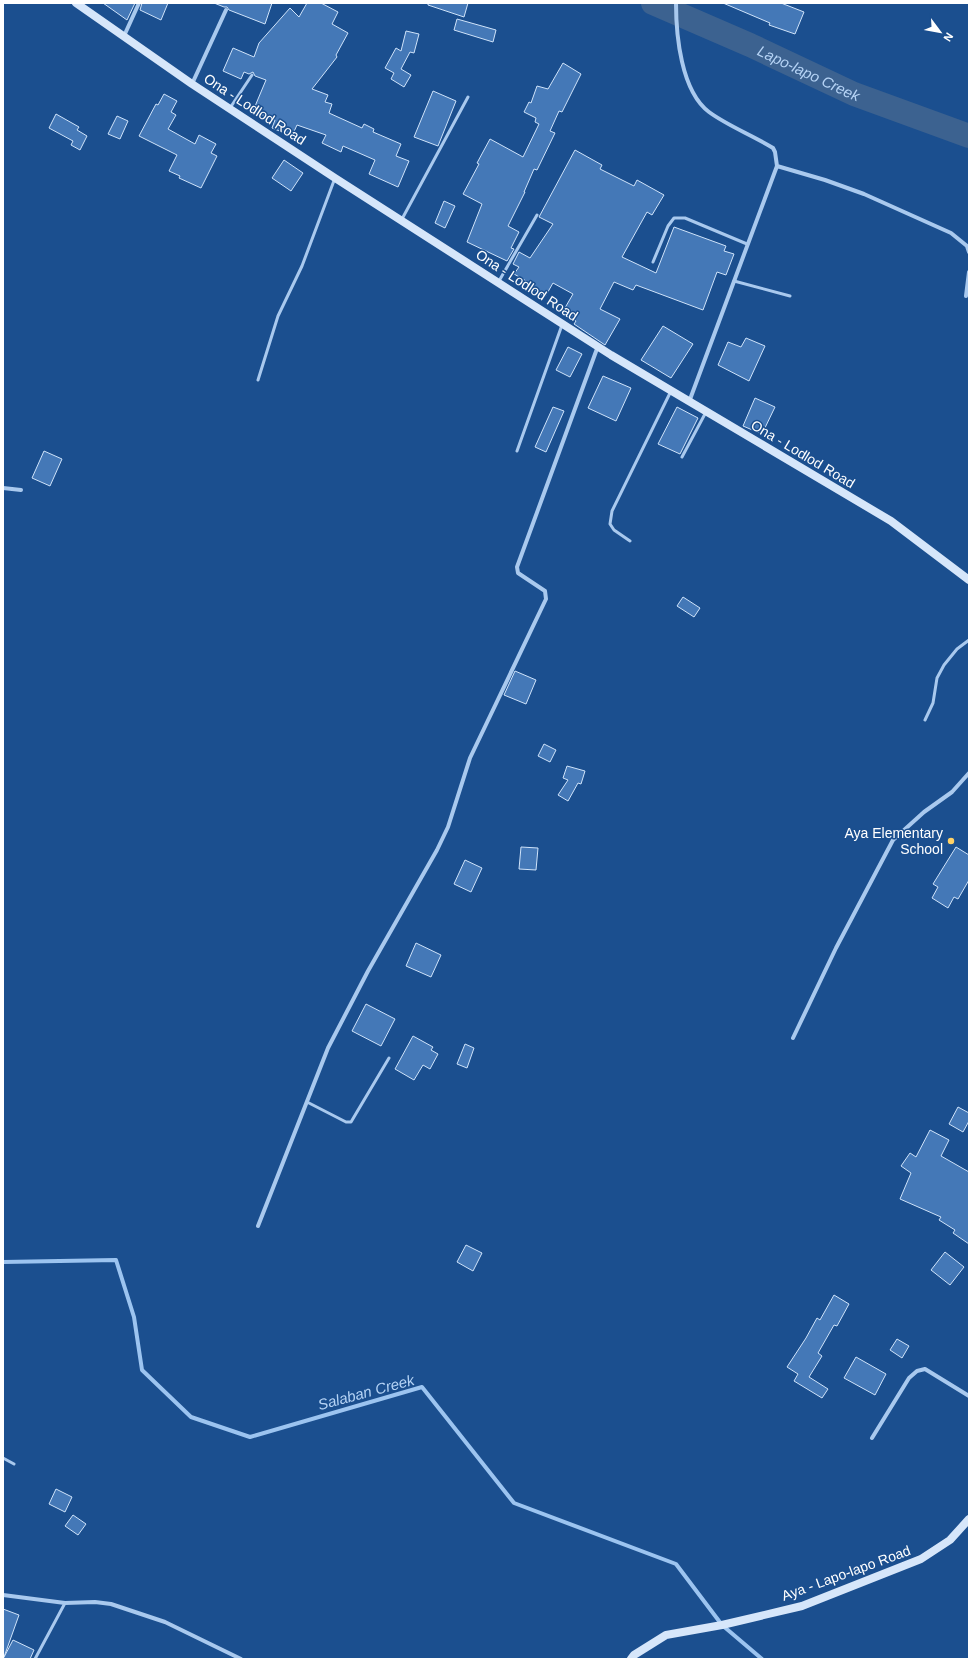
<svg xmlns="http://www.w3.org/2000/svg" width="972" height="1662" viewBox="0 0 972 1662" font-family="Helvetica,sans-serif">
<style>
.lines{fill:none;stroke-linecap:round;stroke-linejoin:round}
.stream{stroke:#9cc4f0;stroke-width:4}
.river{stroke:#3c6290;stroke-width:24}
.building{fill:#4478b7;stroke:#cfe3fa}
.lane{stroke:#a9c9ee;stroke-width:3}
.street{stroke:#a9c9ee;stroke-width:4}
.secondary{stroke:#d6e6fa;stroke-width:8}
.poi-dot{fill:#ffd166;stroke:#1b4f8f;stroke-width:1.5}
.labels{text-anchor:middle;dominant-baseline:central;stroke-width:3;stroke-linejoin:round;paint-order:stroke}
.street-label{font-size:14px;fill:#fff;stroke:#1b4f8f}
.poi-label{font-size:14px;fill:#fff;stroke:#1b4f8f;text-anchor:end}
.water-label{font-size:15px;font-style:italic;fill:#b5d3f5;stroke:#1b4f8f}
</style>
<rect width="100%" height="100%" fill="#1b4f8f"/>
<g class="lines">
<!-- stream -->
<path class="stream" d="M3 1262 116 1260 134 1317 142 1370 191 1417 250 1437 422 1387 514 1503 676 1564 722 1625 762 1659"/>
<!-- river -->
<path class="river" id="s1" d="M653 3 750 45 854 94 969 136"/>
</g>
<!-- building -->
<path class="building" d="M103 3H135L127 20Z
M142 3H168L161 20 140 10Z
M214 3H272L265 24 229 10 227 7H224Z
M307 3H321L338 12 332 24 348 33 336 55 337 57 312 89 328 95 325 102 332 104 329 113 362 128 364 124 374 129 373 132 401 144 396 156 409 161 398 187 369 174 375 160 343 146 341 152 322 143 326 135 297 125 292 136 272 128 275 120 253 111 266 80 255 76 253 72 249 74 244 72 241 79 223 71 233 48 254 57 259 43 290 8 299 17Z
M428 3H468L464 17 428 5Z
M723 3H781L804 12 795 34 769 25 770 23Z
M457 19 496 30 493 42 454 30Z
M406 31 419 34 414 53 410 52 401 69 411 75 404 87 391 79 394 73 385 68 396 48 401 51Z
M563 63 581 74 562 112 559 111 550 131 555 133 537 170 534 169 524 192H525L508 226 519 232 511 248 514 249 507 261 467 242 482 204 463 194 479 164 477 163 490 139 523 157 539 124 535 122 536 118 524 112 529 102 531 103 537 86 548 89Z
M433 91 456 101 438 146 414 137Z
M164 94 177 101 171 112 176 115 168 129 195 144 199 135 216 144 211 153 217 156 201 188 179 178 180 176 169 171 177 155 139 136 156 104 158 105Z
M56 114 79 127 77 130 87 136 80 150 71 145 73 141 49 128Z
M117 116 128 121 120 139 108 134Z
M575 150 602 165 600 169 634 186 637 180 664 195 652 215 647 212 622 257 656 273 674 227 726 246 724 251 734 254 726 275 717 272 703 310 636 285 633 290 614 282 600 309 620 319 605 345 574 324 576 321 562 313 573 294 553 283 545 297 533 289 535 286 514 274 519 267 513 264 519 252 530 258 553 224 539 217Z
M284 160 303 173 291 191 272 178Z
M444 201 455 206 445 228 435 223Z
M663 326 693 344 671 378 641 360Z
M746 338 765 346 749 381 718 365 728 342 741 347Z
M568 347 582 354 570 377 556 370Z
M603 376 631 388 616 421 588 408Z
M755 398 775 407 762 434 743 426Z
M553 407 564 411 546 452 535 447Z
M677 407 698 418 680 454 658 444Z
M44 451 62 459 50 486 32 478Z
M683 597 700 608 694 617 677 606Z
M515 671 536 680 526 704 504 695Z
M544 744 556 750 550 762 538 756Z
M567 766 585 771 581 784 578 783 568 801 558 795 568 780 563 778Z
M521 847 538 848 536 870 519 869Z
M956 847 969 855V880L958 899 954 897 948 908 932 898 938 887 933 884Z
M465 860 482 868 471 892 454 884Z
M416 943 441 955 431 977 406 966Z
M366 1004 395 1019 381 1046 352 1031Z
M413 1036 433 1047 431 1050 438 1054 430 1069 423 1065 414 1080 395 1069Z
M465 1044 474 1048 467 1068 457 1064Z
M958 1107 969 1113V1121L963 1132 949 1124Z
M930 1130 949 1140 941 1156 969 1172V1244L953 1233 955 1230 939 1220 941 1217 900 1199 911 1173 901 1166 910 1153 916 1157Z
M466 1245 482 1253 473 1271 457 1262Z
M945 1252 964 1267 950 1285 931 1270Z
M834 1295 849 1304 837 1326 834 1325 818 1353 822 1356 809 1377 828 1389 822 1398 794 1381 798 1374 787 1367 806 1338 817 1318 820 1320Z
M897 1339 909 1346 902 1358 890 1350Z
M856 1357 886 1374 875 1395 844 1378Z
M56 1489 72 1497 65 1512 49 1504Z
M73 1515 86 1524 78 1535 65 1526Z
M3 1609 19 1615 4 1657H3Z
M13 1640 34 1650 30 1659H3Z"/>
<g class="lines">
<!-- lane -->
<path class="lane" d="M230 108 252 75
M402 219 468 97
M653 262 668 226 674 218H685L747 244
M499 281 537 215
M734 281 790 296
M258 380 278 316 302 266 335 178
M517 451 562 325
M682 457 706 412
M630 541 614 530 610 524 612 511 671 391
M925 720 933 703 937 678 944 665 957 649 969 640
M307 1102 346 1122H351L389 1058
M3 1458 14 1464
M35 1659 65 1603"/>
<!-- street -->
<path class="street" d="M676 3C676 35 681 91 709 112 728 126 752 135 773 148L775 152 777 166 689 402
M124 36 139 3
M192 84 226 10
M777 166 825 180 864 194 951 233 967 246 969 252
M966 296 969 272
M3 488 21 490
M793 1038 836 948 893 840 924 812 952 792 969 773
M258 1226 328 1048 368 971 437 850 448 827 470 758 546 599 545 591 518 573 517 567 598 346
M872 1438 909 1378 917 1371 925 1369 969 1396
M3 1595 65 1603 95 1602 111 1604 165 1622 241 1659"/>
<!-- secondary -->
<path class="secondary" d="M76 3 192 84 335 178 611 355 891 521 969 580
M631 1659 634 1655 666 1635 722 1625 802 1606 921 1559 950 1540 969 1519"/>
</g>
<!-- markers -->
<circle class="poi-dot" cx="951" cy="841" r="4"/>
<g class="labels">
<!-- street labels -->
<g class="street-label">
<text transform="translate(255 109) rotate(33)">Ona - Lodlod Road</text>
<text transform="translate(527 285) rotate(33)">Ona - Lodlod Road</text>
<text transform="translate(803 454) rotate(31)">Ona - Lodlod Road</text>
<text transform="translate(846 1573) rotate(-20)">Aya - Lapo-lapo Road</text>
</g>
<!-- poi labels -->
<g class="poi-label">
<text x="943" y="833">Aya Elementary<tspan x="943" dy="16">School</tspan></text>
</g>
<!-- water labels -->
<g class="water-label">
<text stroke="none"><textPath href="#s1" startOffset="171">Lapo-lapo Creek</textPath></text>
<text transform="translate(366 1392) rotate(-15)">Salaban Creek</text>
</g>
</g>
<!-- border -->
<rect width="972" height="1662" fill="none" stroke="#ffffff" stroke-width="8"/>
<!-- north arrow -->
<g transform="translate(940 32) rotate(122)" stroke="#1b4f8f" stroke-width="3" paint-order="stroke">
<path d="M0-3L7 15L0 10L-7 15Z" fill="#ffffff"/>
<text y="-6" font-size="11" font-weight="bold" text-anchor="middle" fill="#ffffff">N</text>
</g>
</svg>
